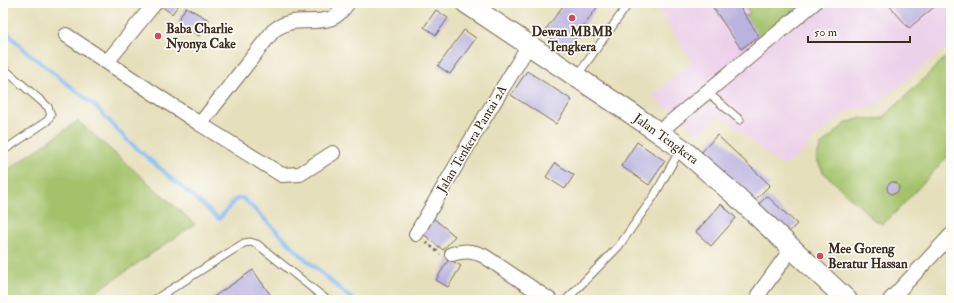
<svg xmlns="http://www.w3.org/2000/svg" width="954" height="303" viewBox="0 0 954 303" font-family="'IM FELL Double Pica',serif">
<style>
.built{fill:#ecd1ea}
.green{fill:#a4c26a;stroke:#707644}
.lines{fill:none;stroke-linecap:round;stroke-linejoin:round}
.stream{stroke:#83bbf3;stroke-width:4}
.building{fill:#bab3df}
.service-casing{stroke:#776955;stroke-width:9}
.minor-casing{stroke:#776955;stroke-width:16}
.secondary-casing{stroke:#776955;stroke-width:22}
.path{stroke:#776955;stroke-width:2.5;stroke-dasharray:3 3;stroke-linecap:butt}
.service{stroke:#fff;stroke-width:7}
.minor{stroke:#fff;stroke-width:14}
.secondary{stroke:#fff;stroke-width:20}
.poi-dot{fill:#d1495b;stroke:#fdfcf7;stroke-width:1.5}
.labels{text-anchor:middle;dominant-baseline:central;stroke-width:3.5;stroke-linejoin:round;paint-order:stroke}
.poi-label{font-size:13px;font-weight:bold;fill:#3b2a1e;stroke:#fdfcf7;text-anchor:start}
.street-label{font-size:13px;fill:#3b2a1e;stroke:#fdfcf7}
</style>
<rect width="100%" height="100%" fill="#fdfcf7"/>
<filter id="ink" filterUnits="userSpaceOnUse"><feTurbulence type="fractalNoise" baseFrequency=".025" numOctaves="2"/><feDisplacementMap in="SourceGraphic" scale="8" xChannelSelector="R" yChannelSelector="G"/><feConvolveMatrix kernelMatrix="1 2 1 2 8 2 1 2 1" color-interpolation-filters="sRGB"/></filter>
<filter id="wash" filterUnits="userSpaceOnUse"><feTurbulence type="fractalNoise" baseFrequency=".012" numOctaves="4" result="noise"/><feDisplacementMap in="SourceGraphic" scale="16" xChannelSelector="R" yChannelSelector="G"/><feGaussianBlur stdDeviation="0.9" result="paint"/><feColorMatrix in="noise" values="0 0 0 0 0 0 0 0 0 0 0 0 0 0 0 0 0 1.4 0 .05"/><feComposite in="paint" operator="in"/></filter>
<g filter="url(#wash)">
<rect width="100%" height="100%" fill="#e6dfbb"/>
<!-- built -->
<path class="built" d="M657 3H951V44L876 105 868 108 852 110 843 115 818 135 793 161 785 165 778 163 720 115 699 134 652 96 692 62 655 5Z"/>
<!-- green -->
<path class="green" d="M730 3H802L758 39 742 18 750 13 743 4 735 10Z
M951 52V153L893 215 883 224 875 221 823 172 816 158 821 145 846 123 860 118 873 119 883 118Z
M78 121 195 224 84 300H3V173Z"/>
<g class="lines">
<!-- stream -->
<path class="stream" d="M3 29 27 52 95 106 127 140 219 219 236 199 243 198 302 256 353 300"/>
</g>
<g id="blocks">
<!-- building -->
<path class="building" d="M162 3H180L172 14 160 5Z
M565 3H600L567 50 543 33Z
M710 3H737L759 36 741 49Z
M887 3H939L909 28Z
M186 7 209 20 199 36 177 22Z
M436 10 448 18 436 35 424 27Z
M464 30 476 38 450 74 438 66Z
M527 71 572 100 556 124 511 95Z
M717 135 770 185 752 203 701 153Z
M637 142 665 161 649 185 621 166Z
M555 163 574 175 565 189 546 177Z
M887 188a6 6 0 1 1 12 0a6 6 0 1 1-12 0Z
M767 196 797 224 787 234 757 206Z
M721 204 736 218 711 246 696 232Z
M433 218 455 236 443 250 421 232Z
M449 259 461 266 448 287 436 280Z
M253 270 274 300H209Z"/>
</g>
</g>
<g filter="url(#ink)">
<use href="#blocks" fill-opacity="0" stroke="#776955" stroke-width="1"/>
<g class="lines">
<!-- service casing -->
<g class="service-casing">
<path id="service" d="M3 68 48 107 51 115 47 121 3 151
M577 76 629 3
M707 92 740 120
M154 300 244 243 250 242 257 244 327 300
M566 300 619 246 654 196 680 150"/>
</g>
<!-- minor casing -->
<g class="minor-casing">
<path id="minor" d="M66 35 200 124 282 175 300 174 333 153
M107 62 155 3
M200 124 273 31C293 15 308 25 329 19 338 17 343 9 348 3
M659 132 814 3
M416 234 477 130 529 45
M452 254C465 250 473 251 484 256L550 300
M758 295 792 248
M890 300 951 235"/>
</g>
<!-- secondary casing -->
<g class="secondary-casing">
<path id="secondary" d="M466 3 629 112 681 148 735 195 847 300"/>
</g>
<!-- path -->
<path class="path" d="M426 242 440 254"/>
<!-- service -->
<use href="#service" class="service"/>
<!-- minor -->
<use href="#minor" class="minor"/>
<!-- secondary -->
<use href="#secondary" class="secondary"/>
</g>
</g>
<!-- markers -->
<g class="poi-dot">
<circle cx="572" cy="18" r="4"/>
<circle cx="158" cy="36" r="4"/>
<circle cx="820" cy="256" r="4"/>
</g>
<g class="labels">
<!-- poi labels -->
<g class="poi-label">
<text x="166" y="29">Baba Charlie<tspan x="166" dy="15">Nyonya Cake</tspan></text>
<text x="572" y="32" text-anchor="middle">Dewan MBMB<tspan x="572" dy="15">Tengkera</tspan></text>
<text x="828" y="249">Mee Goreng<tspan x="828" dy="15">Beratur Hassan</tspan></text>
</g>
<!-- street labels -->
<g class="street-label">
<text transform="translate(472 139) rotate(-59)">Jalan Tenkera Pantai 2A</text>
<text transform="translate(666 139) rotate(36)">Jalan Tengkera</text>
</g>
</g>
<!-- margin -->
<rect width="954" height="303" fill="none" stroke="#fdfcf7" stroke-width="16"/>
<!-- scale -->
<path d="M808 36v6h102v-6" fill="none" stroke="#3b2a1e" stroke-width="2"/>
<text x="814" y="36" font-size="12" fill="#3b2a1e" stroke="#fdfcf7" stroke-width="3" paint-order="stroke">50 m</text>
</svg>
